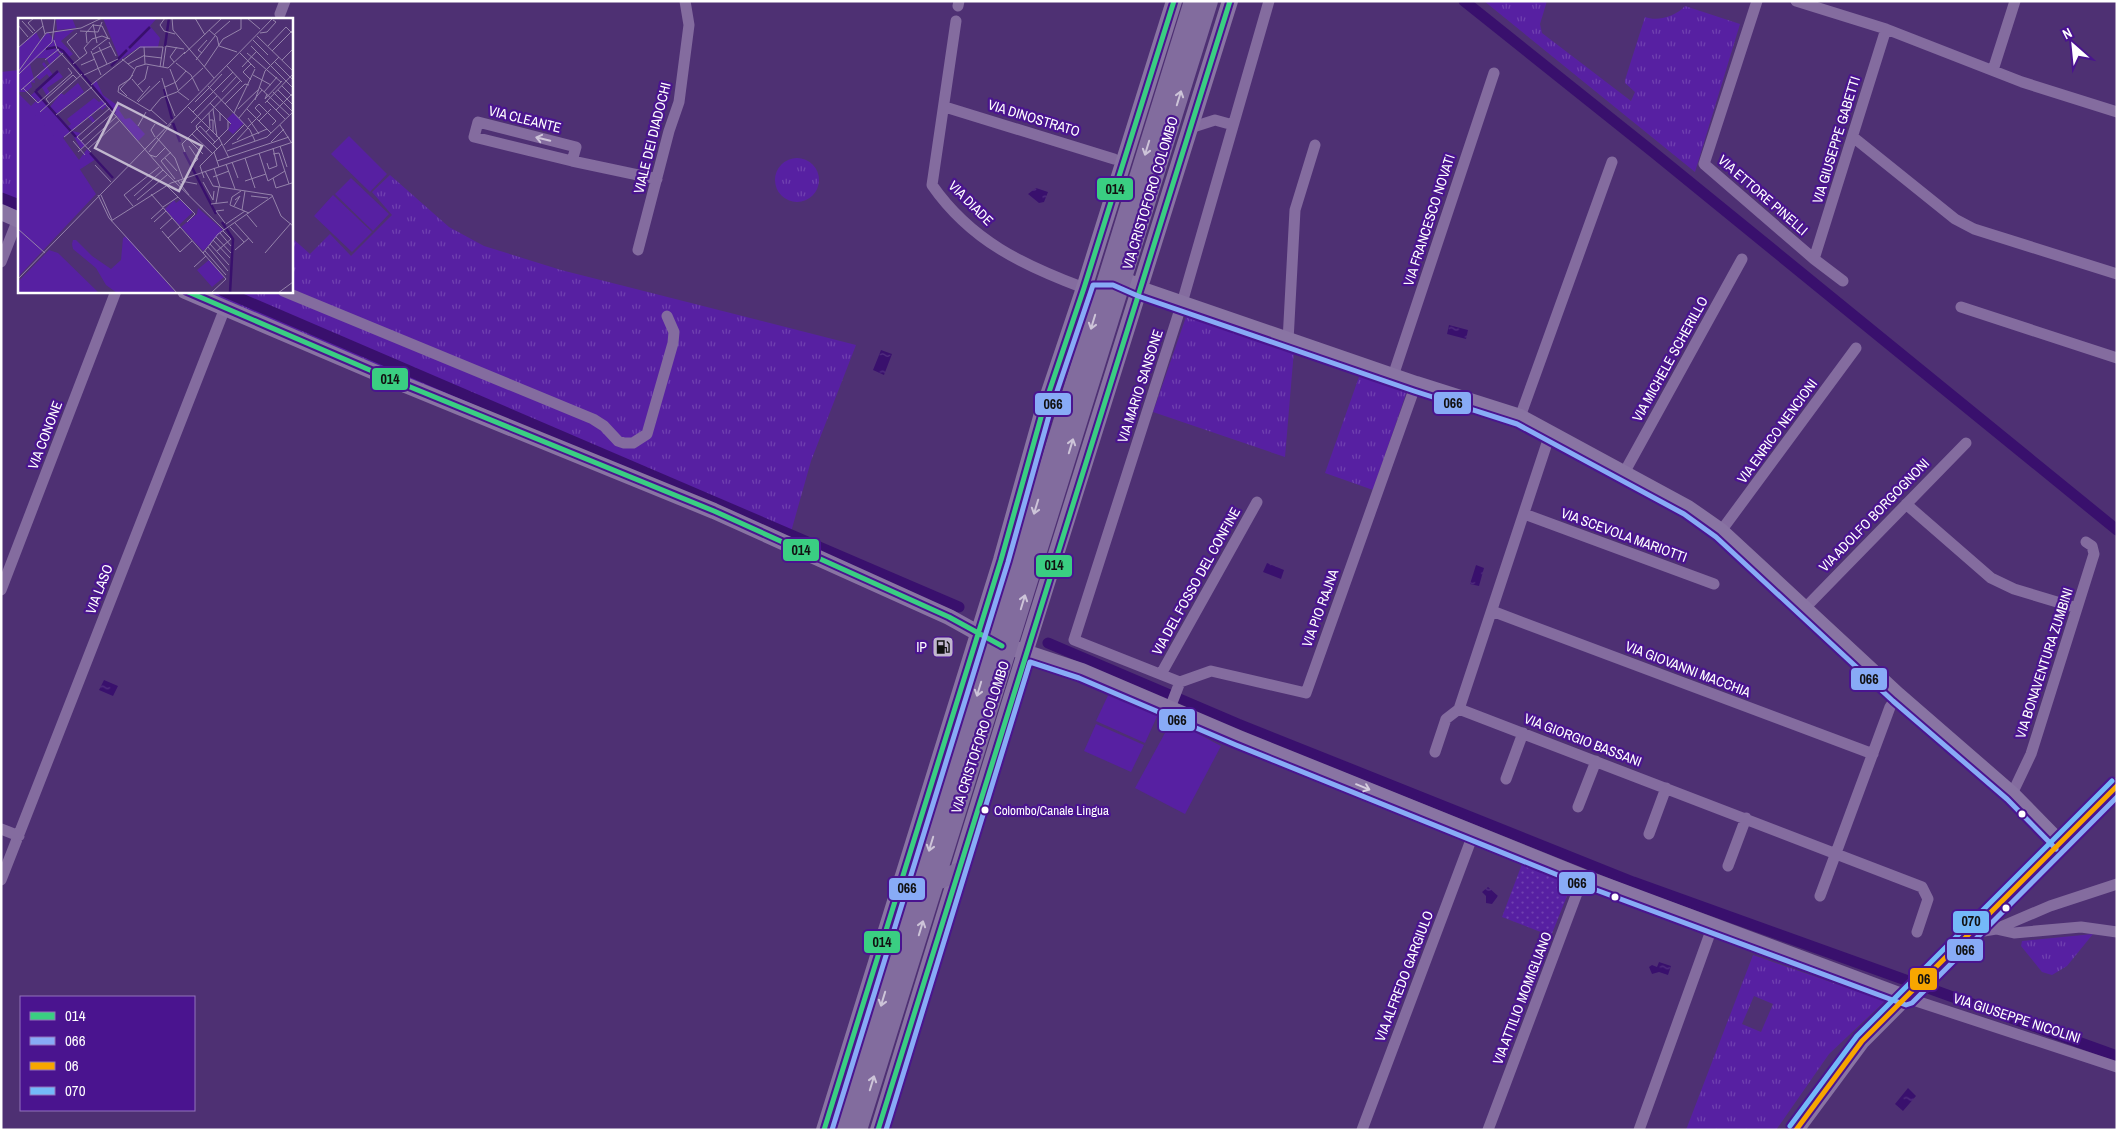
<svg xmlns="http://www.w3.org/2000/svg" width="2118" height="1131" viewBox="0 0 2118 1131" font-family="'Archivo Narrow',sans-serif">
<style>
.grass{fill:url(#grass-tufts);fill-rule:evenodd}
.garden{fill:url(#garden-dots)}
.pitch{fill:#5720a2}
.water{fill:url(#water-ripples)}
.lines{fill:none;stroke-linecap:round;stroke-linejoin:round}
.canal{stroke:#39106d;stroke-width:11}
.street{stroke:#846c9f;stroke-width:11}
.secondary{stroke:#8974a3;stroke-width:16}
.primary{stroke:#826c9e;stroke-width:18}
.bus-1-casing{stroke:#4a148f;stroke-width:9}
.bus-2-casing{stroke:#4a148f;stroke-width:9}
.bus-3-casing{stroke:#4a148f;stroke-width:9}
.bus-4-casing{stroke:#4a148f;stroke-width:9}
.bus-1{stroke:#3ace82;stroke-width:5}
.bus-2{stroke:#88abf6;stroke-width:5}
.bus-3{stroke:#f7a600;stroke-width:5}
.bus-4{stroke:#74b9f9;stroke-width:5}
.oneway{stroke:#cdc4d8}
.oneway2{stroke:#cec4d9}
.oneway3{stroke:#d6cedf}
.bus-dot{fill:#fff;stroke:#4a148f;stroke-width:2}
.labels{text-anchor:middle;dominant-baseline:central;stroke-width:4.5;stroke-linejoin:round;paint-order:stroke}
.bus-label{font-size:13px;fill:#fff;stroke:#4a148f;text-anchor:start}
.street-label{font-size:14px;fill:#fff;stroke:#4a148f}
.poi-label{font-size:14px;fill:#fff;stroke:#4a148f;text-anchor:end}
.inset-river{fill:none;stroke:#39106d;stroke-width:2.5}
.inset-road{fill:none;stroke:#9583ab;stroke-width:1}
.view{fill:#c1b7ce;fill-opacity:0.15;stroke:#c1b7ce;stroke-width:2.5}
.inset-edge{fill:none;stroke:#fff;stroke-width:2.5}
.line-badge{stroke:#4a148f;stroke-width:2}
.pale-badge-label{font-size:14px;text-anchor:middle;font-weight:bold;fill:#111}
</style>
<defs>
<pattern id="grass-tufts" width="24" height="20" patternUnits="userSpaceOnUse" patternTransform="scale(1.25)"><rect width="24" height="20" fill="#5720a2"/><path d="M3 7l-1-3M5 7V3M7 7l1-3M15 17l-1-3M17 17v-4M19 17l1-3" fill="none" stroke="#7041b0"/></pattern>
<pattern id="garden-dots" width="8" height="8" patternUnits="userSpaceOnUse" patternTransform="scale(1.25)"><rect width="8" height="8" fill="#5720a2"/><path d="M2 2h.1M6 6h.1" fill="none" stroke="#7041b0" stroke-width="1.8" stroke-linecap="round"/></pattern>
<pattern id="water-ripples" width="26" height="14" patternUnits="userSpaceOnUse" patternTransform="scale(1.25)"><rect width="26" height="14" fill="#39106d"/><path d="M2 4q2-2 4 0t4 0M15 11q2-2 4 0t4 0" fill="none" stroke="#573483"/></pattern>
</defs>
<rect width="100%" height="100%" fill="#4e3073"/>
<!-- grass -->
<path class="grass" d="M1484 1H1547L1540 24 1542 33 1631 101 1635 92 1625 83V80L1645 17C1658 22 1676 16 1685 6L1740 24 1695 172Z
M19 70V214L1 207V72Z
M775 180a22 22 0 1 1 44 0a22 22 0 1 1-44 0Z
M390 175 449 227 484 246 561 270 856 345 811 461 789 539 200 291H291V237L310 254 330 234 351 256 392 215 372 192Z
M1187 314 1294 350 1285 457 1153 412Z
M1360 374 1407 391 1373 490 1325 473Z
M2093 934 2067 966 2052 975 2042 972 2021 946 2022 941Z
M1753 955 1885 1001 1829 1054 1776 1130H1686ZM1754 996 1773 1004 1761 1032 1742 1024Z"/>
<!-- garden -->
<path class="garden" d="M1522 864 1562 879 1560 885 1563 887 1560 893 1567 896 1551 936 1502 917Z"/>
<!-- pitch -->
<path class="pitch" d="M349 136 387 174 370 192 331 154Z
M351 178 389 214 373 231 335 194Z
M333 195 372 232 352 252 314 216Z
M1111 689 1159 712 1145 743 1096 721Z
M1172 720 1221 746 1185 814 1135 788Z
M1096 724 1144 745 1131 772 1084 751Z"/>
<!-- water -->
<path class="water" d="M1036 188 1048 192 1044 202 1039 203 1028 194Z
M1449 325 1468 330 1466 339 1447 334Z
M881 350 892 354 884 375 873 370Z
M1267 563 1284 570 1281 579 1263 572Z
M1476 565 1484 568 1479 586 1470 584Z
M104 680 118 686 113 696 99 690Z
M1488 887 1498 896 1492 904 1486 903V896L1482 892Z
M1659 962 1671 966 1668 975 1659 972 1652 974 1649 967 1652 965 1657 967Z
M1908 1088 1916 1096 1903 1111 1895 1104Z"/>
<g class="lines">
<!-- canal -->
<path class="canal" d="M1464 1 1653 152 2117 530
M1 198 19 205
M223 291 959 607
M1048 643 1238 724 1633 882 2117 1056"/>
<!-- street -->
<path class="street" d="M1757 1 1704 164 1814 259 1843 281
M1796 1 1886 29 2022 82 2117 112
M958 6 959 1
M280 14 285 1
M956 21 932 185C971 241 1023 265 1084 288
M1993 70 2015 1
M945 107 1114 159
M1190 128 1215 120 1233 125
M1853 137 1955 219 1974 229 2117 274
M572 161 576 147 478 122 474 137 572 161 657 179
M638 250 669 131 679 102 689 25 685 1
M1814 259 1886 29
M1 262 18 219
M283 291 593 419 604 426 618 441 624 443H633L647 434 673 343 674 332 667 316
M1961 307 2117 358
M1288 341 1295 210 1315 145
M1393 376 1494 73
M1520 417 1612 162
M1550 434 1459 709 1922 887 1928 899 1917 932
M1624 473 1742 259
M1906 504 1991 578 2014 589 2077 608
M1524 514 1714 584
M1721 531 1856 348
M1 590 116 291
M1805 608 1966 443
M1492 611 1873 754
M1161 674 1257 502
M1180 682 1074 640 1182 303 1269 1
M1170 708 1180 682 1211 671 1306 693 1416 384
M1435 752 1446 719 1459 709
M1506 779 1523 733
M2012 794 2031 754 2094 554 2092 546 2086 542
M1578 807 1596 761
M1 829 19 836
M1649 834 1666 788
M1728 866 1746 818
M1 880 225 308
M1820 896 1890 707 1898 695
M1996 929 2050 906 2117 884
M1972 933 1996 929 2014 933 2081 927 2117 932
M1907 998 2117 1067
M1362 1130 1474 832
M1488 1130 1583 877
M1639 1130 1713 925"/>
<!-- secondary -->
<path class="secondary" d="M1 212 19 220
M1131 283 1140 289 1416 384 1520 417 1688 508 1721 531 1898 695 2012 794 2061 844
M185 291 393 380 714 511 949 617 994 642 1082 671 1239 738 1583 877 1907 998
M824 1130 1001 560 1043 410 1084 288 1174 1
M878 1130 1025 653 1230 1
M1796 1130 1862 1041 2117 786"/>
<!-- primary -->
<path class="primary" d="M935 882 960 871
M842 1130 1193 1
M858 1130 1209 1"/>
<!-- bus-1 casing -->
<g class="bus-1-casing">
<path id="bus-1" d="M186 291 393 380 714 511 949 617 1002 646
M824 1130 1001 560 1043 410 1084 288 1174 1
M878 1130 1230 1"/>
</g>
<!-- bus-2 casing -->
<g class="bus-2-casing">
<path id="bus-2" d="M832 1130 1008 562 1050 412 1093 285H1113L1138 296 1414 391 1517 424 1684 514 1716 537 1893 701 2007 799 2056 849
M886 1130 1030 662 1079 678 1236 745 1580 884 1906 1005 1912 1003 2117 797"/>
</g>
<!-- bus-3 casing -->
<g class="bus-3-casing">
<path id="bus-3" d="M1796 1130 1862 1041 2117 786"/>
</g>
<!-- bus-4 casing -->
<g class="bus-4-casing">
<path id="bus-4" d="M1790 1126 1857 1036 2112 781"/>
</g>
<!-- bus-1 -->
<use href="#bus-1" class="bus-1"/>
<!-- bus-2 -->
<use href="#bus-2" class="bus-2"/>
<!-- bus-3 -->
<use href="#bus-3" class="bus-3"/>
<!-- bus-4 -->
<use href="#bus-4" class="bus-4"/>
</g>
<!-- one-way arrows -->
<defs><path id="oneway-shaft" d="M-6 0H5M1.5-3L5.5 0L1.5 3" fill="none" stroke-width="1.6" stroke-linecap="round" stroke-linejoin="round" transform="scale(1.25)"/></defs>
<g class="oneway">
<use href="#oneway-shaft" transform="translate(1179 98) rotate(-73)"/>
<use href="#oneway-shaft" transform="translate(1147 148) rotate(107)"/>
<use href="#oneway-shaft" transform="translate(1093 322) rotate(107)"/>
<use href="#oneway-shaft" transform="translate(1071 446) rotate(-73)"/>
<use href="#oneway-shaft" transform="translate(1036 507) rotate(107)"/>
<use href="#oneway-shaft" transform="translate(1023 602) rotate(-73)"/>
<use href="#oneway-shaft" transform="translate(979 689) rotate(107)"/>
<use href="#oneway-shaft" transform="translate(931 844) rotate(107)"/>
<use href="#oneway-shaft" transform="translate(921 928) rotate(-73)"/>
<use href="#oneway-shaft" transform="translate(883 999) rotate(107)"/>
<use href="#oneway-shaft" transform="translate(872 1083) rotate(-73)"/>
</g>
<use class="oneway2" href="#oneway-shaft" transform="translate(543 139) rotate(-166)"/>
<use class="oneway3" href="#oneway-shaft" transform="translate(1363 787) rotate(22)"/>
<!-- icons -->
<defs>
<g id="fuel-square" transform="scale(1.125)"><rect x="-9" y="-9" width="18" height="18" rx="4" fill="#c1b7ce" stroke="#4a148f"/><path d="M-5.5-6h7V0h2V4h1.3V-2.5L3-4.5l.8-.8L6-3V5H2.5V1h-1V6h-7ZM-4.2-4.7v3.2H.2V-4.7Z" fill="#111"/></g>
</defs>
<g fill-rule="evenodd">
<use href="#fuel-square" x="943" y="647"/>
</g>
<!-- markers -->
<g class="bus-dot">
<circle cx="985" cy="810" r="4.5"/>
<circle cx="2022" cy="814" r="4.5"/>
<circle cx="1615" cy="897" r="4.5"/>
<circle cx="2006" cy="908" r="4.5"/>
</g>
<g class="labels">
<!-- bus labels -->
<g class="bus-label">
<text x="994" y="810">Colombo/Canale Lingua</text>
</g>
<!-- street labels -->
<g class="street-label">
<text transform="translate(1034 118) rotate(17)">VIA DINOSTRATO</text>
<text transform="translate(525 119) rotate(14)">VIA CLEANTE</text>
<text transform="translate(652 138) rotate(-76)">VIALE DEI DIADOCHI</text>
<text transform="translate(1836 140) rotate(-73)">VIA GIUSEPPE GABETTI</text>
<text transform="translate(1150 193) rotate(-73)">VIA CRISTOFORO COLOMBO</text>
<text transform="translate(1763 195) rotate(41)">VIA ETTORE PINELLI</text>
<text transform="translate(971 203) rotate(45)">VIA DIADE</text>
<text transform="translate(1429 220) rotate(-72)">VIA FRANCESCO NOVATI</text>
<text transform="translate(1670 359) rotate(-61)">VIA MICHELE SCHERILLO</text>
<text transform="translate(1140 386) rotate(-72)">VIA MARIO SANSONE</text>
<text transform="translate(1777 431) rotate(-54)">VIA ENRICO NENCIONI</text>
<text transform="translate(45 435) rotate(-69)">VIA CONONE</text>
<text transform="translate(1874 515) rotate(-46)">VIA ADOLFO BORGOGNONI</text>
<text transform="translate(1624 535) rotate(20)">VIA SCEVOLA MARIOTTI</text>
<text transform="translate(1196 581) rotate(-61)">VIA DEL FOSSO DEL CONFINE</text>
<text transform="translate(99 589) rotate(-69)">VIA LASO</text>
<text transform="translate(1320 608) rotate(-70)">VIA PIO RAJNA</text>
<text transform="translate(2044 663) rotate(-72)">VIA BONAVENTURA ZUMBINI</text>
<text transform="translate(1688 669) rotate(21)">VIA GIOVANNI MACCHIA</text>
<text transform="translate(980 737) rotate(-72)">VIA CRISTOFORO COLOMBO</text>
<text transform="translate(1583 740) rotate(21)">VIA GIORGIO BASSANI</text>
<text transform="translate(1404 976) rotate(-69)">VIA ALFREDO GARGIULO</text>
<text transform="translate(1522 998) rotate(-69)">VIA ATTILIO MOMIGLIANO</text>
<text transform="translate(2017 1018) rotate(18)">VIA GIUSEPPE NICOLINI</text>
</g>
<!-- poi labels -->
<g class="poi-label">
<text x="927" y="647">IP</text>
</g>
</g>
<!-- overview -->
<g transform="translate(18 18)">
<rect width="275" height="275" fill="#4e3073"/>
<path d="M85 0H139L132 8 142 20 140 29 120 30 102 42ZM56 12 43 23 55 36 51 39 57 45 46 35 39 34 42 37 32 47 28 40H19L12 46 17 65 13 64 14 69 8 74H0V30L18 14 22 22 30 14 36 22 37 13ZM26 44 35 57 40 53 45 59 29 70 32 75 29 78 23 68 32 60 29 56 22 62 18 59 27 50 24 46ZM78 62 85 77 103 90 101 92 107 101 112 100 127 116 120 123 90 87 84 92 82 90 73 97 77 103 75 105 70 99 54 113 63 115 60 119 67 127 63 131 53 114 45 120 61 142 69 131 78 141 61 152 0 86V75L13 88 19 82 12 78 18 73 32 89 43 75 46 77 60 65 66 74 39 96 50 108 53 106 49 101 76 80 81 84 85 81 74 68ZM215 95 226 105 215 116 210 112 213 106 209 101ZM156 182 158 185 162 182 175 194 161 207 147 191ZM180 190 205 212 185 233 163 209 179 196ZM191 242 206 259 194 269 179 252Z" fill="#5720a2"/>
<path d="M0 78 63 148 61 150 78 176 0 259ZM108 218 158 275H99L88 267 78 250 55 231 54 226 55 222H58L74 238 93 251 103 242 105 220ZM31 232 40 235 81 275H0V264Z" fill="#5720a2"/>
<path d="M38 0H54L58 10 39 12Z" fill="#5720a2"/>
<path class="inset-river" d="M147 28 151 0M111 30 132 9M28 31 38 29 45 33 97 95M93 48 109 32M146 71 154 101M17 73 58 119M18 73 40 53M155 105 162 124M166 134 198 196M72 135 95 160M204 204 215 221 212 275"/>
<path class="inset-road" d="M16 0 10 5 17 13M23 0 27 16M147 0 142 7 146 13 157 16M154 0 155 12 196 60M177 0 187 17M229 0 242 11M4 3 15 15M75 6 79 25M0 7 10 19M191 12 199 19 201 28 219 34M62 13 80 14 84 4M59 15 49 24 62 41M242 15 249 14 258 4 255 2M196 17 212 3M239 18 275 53M36 22 39 31 145 152 206 212M235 22 250 37M91 24 98 38M69 25 68 15 75 7 84 8M233 28 275 70M250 28 268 9 275 16M81 29 89 46M126 29 127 46M0 30 25 8M74 32 90 20 84 8M73 33 83 57M254 33 275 12M167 34 150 50 128 46 118 49 112 61 101 68 100 74 132 93 143 80 159 74 185 50M69 35 66 30 74 21 84 18 92 21M184 35 180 32 189 22M222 35 237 50M229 35 263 64M75 36 93 28M166 36 204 0M127 38 144 40M104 41 116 51M27 42 41 31M178 42 197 18M264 42 275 31M256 43 275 62M156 44 152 39 159 29M158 45 173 57 181 73M55 46 69 35M110 46 127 37M63 47 77 41M209 48 224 64M145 49 148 28 166 31M186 49 205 21 223 11V0M224 49 238 34M152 51 160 72M0 54 28 15 63 10 84 0M0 57 34 24 37 0M66 57 100 41M235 57 253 67M144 60 149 77M114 61 125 74M233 62 225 54 233 46M73 67 122 29H145L142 49M120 67 127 61 130 48M190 68 232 112 237 123M264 68 275 79M147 69 158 64 168 53M241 69 271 97M5 70 20 85 54 55 50 50M191 70 204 56M3 72 45 35M260 72 275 87M159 73 171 82M204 74 219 58M246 74 259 59M255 74 275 94M249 76 247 81 264 63M109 78 102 71 115 57M149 78 157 98M237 82 247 53 261 39M119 83 132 68M249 83 267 101M120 84 142 63M177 84 191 70M31 85 28 81 55 57 59 61M192 85 202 95V103M247 85 275 56M207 86 227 66 231 67M170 89 201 120 211 140M237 90 241 86 258 103 254 107M195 91 199 119M220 91 241 71M229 91 253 115M133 92 149 106M258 92 275 75M22 94 64 56M175 94 215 54M202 95 213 106M216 95 237 51M38 97 74 69M221 100 244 72M230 100 241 116M192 102H195V114M241 103 253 91M173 105 199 78M262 107 273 124M120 108 128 94M182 108 197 124M230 109 243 96 237 90M179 111 178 108 223 62M179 111 199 131M188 114 192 110 191 95M174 116 194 135M46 119 88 85M137 119 133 112 137 106M139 120 157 140 165 161M170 121 185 136M219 122 230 110M55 123 67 137M63 123 96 94M253 124 266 111M195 126 210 111V103M214 126 249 111M206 127 227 106M171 128 180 141 175 146M262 128 269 149M70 131 102 102M209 133 249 119 275 94M60 134 99 98M73 134 59 119 92 90M131 134 153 106M153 134 143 143 157 161M167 134 164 126 182 108M196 134 201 149M241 135 250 163M255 136 261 135 271 166M132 137 138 139 148 129M147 140 159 153M227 140 237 170M199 143 271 119M214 144 220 160M249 145 251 151 259 148 255 130M208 146 217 171M77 147 93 164M196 150 202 169M187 153 195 168 254 177 263 198 275 208M195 159 211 153M186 160 182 148 204 126M255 160 258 170 274 165M160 163 171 177M163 163 179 166M227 163 248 156M250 163 267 153M185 164 195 182 196 173M148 167 177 196 169 204M223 173 214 179 212 187 231 195M133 176 208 261 193 275M80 177 91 200 159 275M83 177 94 202M116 178 145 152M233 178 250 180M119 182 149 157M198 185 201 169M193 186 210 184M115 188 106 177 141 149M216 188 222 178 217 182M145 189 160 179M206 192 198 193 207 205M224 192 227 173M229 197 239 209M133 201 145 190M93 203 153 165 275 124M136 204 148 193M217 205 235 225M208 206 227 193M212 209 226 224M0 211 27 235M142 211 154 200M144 213 150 220 162 209M202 215 213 228M198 219 213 235M150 220 162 234 174 223M195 222 212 240M192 226 211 247M190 229 210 253M217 232 231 220M187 233 208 257M199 233 213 221 205 213M185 235 200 216 255 178M247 235 273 205M176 249 188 238M0 261 255 0M260 275 275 264"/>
<path class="view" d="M100 85 184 128 161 173 77 130Z"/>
<rect width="275" height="275" class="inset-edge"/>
</g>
<g class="line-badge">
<rect x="1096" y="177" width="38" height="24" rx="5" fill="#3ace82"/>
<rect x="371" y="367" width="38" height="24" rx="5" fill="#3ace82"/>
<rect x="1433" y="391" width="39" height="24" rx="5" fill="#88abf6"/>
<rect x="1034" y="392" width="38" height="24" rx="5" fill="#88abf6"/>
<rect x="782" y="538" width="38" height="24" rx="5" fill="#3ace82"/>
<rect x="1035" y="554" width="38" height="24" rx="5" fill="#3ace82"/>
<rect x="1850" y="667" width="38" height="24" rx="5" fill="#88abf6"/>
<rect x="1158" y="708" width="38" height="24" rx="5" fill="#88abf6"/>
<rect x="1558" y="871" width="38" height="24" rx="5" fill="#88abf6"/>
<rect x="888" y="877" width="38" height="24" rx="5" fill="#88abf6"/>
<rect x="1952" y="910" width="38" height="24" rx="5" fill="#74b9f9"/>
<rect x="863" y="930" width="38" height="24" rx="5" fill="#3ace82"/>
<rect x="1946" y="938" width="38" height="24" rx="5" fill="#88abf6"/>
<rect x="1909" y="967" width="29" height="24" rx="5" fill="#f7a600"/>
</g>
<g class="pale-badge-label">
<text x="1115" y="194">014</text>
<text x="390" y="384">014</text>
<text x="1453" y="408">066</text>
<text x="1053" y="409">066</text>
<text x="801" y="555">014</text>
<text x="1054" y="570">014</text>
<text x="1869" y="684">066</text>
<text x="1177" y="725">066</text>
<text x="1577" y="888">066</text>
<text x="907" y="893">066</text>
<text x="1971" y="926">070</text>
<text x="882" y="947">014</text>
<text x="1965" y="955">066</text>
<text x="1924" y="984">06</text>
</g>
<!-- border -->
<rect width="2118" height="1131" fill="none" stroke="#ffffff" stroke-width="5"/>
<!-- legend -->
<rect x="20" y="996" width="175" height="115" fill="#4a148f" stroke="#9272bc"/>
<rect x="30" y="1012" width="25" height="8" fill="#3ace82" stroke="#9272bc"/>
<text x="65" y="1021" font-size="15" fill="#ffffff">014</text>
<rect x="30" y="1037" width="25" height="8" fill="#88abf6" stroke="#9272bc"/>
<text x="65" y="1046" font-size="15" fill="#ffffff">066</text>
<rect x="30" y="1062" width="25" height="8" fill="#f7a600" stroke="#9272bc"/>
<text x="65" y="1071" font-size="15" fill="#ffffff">06</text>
<rect x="30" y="1087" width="25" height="8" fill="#74b9f9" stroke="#9272bc"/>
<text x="65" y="1096" font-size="15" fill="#ffffff">070</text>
<!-- north arrow -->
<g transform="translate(2073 45) rotate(333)" stroke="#4a148f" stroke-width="4" paint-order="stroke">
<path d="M0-4L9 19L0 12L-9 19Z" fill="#ffffff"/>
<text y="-8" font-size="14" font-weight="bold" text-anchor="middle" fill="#ffffff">N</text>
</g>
</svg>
